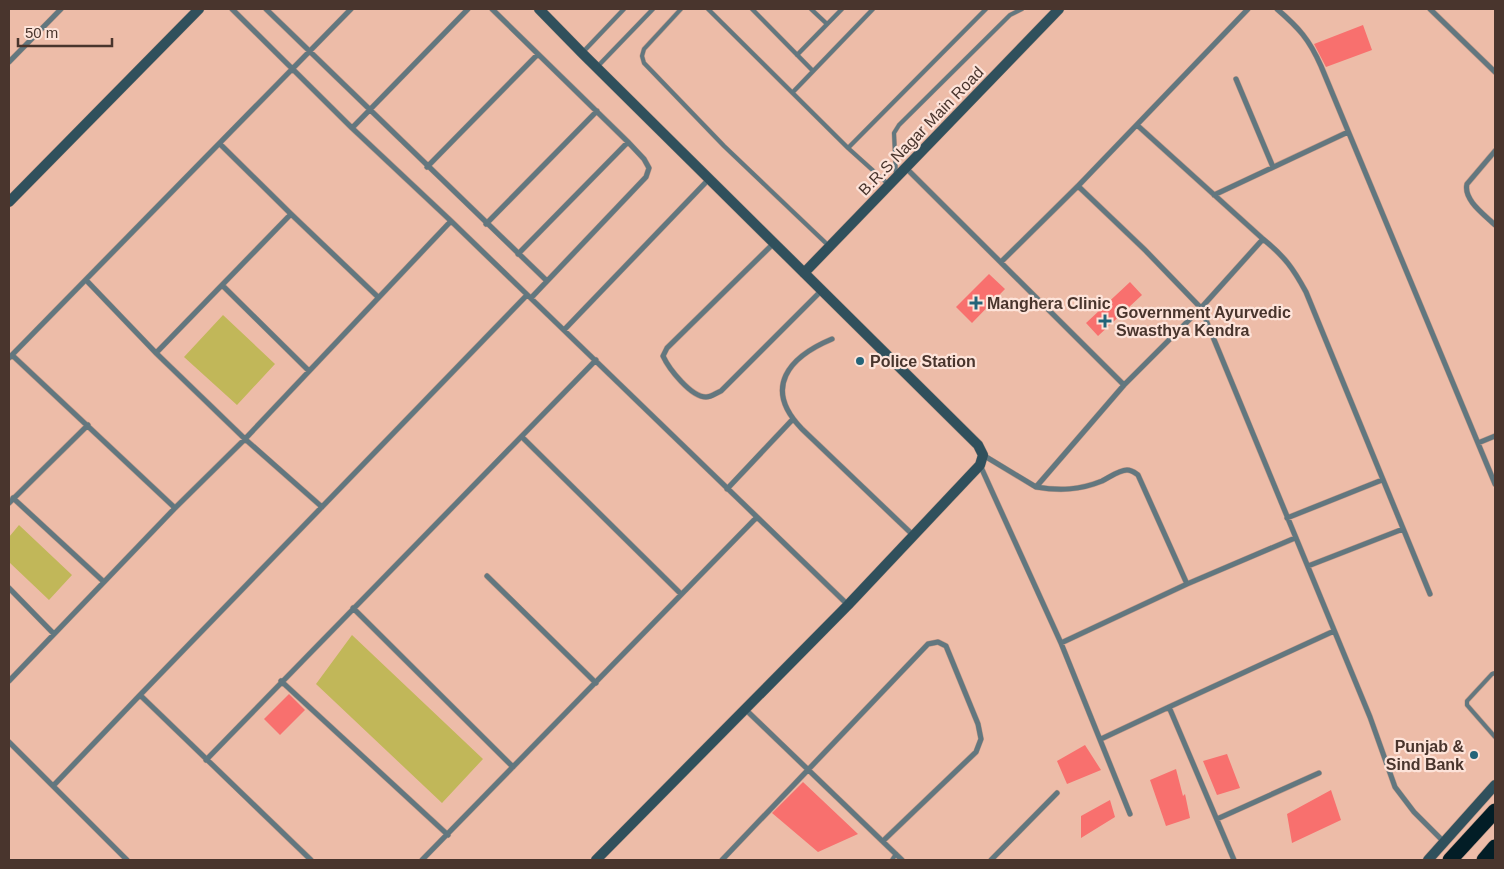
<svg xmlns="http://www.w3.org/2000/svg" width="1504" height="869" viewBox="0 0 1504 869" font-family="Helvetica,sans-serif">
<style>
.green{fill:#c1b759}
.building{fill:#f8706e}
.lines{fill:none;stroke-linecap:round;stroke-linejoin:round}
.lane-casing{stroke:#c69c8a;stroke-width:5}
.street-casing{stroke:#c69c8a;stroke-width:6}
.secondary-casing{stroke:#c69c8a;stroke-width:11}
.highway-casing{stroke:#c69c8a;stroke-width:16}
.lane{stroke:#62777f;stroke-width:4}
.street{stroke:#62777f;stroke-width:5}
.secondary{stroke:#30505c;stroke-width:10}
.highway{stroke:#021d26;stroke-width:15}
.poi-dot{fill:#246479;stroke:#fde3d9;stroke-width:2}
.labels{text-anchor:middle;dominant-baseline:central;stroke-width:4.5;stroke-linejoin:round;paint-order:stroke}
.street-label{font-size:16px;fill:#49352d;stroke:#fde3d9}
.poi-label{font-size:16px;font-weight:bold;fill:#49352d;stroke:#fde3d9;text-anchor:start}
</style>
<rect width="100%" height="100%" fill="#edbca8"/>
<!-- green -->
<path class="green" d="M223 315 275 364 237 405 184 357Z
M19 525 72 575 49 600 9 562V537Z
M352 635 483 759 442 803 316 684Z"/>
<!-- building -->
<path class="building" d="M1363 25 1372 50 1326 67 1314 44Z
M989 274 1005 289 972 323 956 307Z
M1130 282 1142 295 1098 336 1086 323Z
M289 694 305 710 280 735 264 719Z
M1085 745 1101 770 1067 784 1057 761Z
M1227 754 1240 788 1217 795 1203 761Z
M1176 769 1183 796 1185 794 1190 818 1166 826 1150 780Z
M803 782 858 834 818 852 772 813Z
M1331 790 1341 820 1292 843 1287 814Z
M1110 800 1115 817 1081 838V816Z"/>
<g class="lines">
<!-- lane casing -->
<g class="lane-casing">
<path id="lane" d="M681 9 644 49 642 56 644 63 724 146 830 247
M708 9 848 148 888 184
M752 9 813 71
M811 9 827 24
M583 52 624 9
M797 55 842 9
M598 66 653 9
M793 92 873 9
M848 148 986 9
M896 176 894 133 899 125 1010 15 1022 9
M1495 673 1492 674 1467 701V705L1495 737
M892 860 896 854"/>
</g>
<!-- street casing -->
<g class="street-casing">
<path id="street" d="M232 9 352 128 451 221 848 605
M266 9 547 281
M492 9 628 142 644 159 649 168 646 177 531 298
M1277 9C1299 28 1309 39 1321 66L1495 484
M1430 9 1495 72
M9 62 61 9
M1236 79 1273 167
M1137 125 1263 239
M352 128 468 9
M220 144 291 214 378 297
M1495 151 1467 184C1463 200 1485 215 1495 225
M427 167 538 54
M906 168 1124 385 1036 487 983 455
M1078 186 1145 250 1201 308 1370 717 1395 787 1414 812 1444 842
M1214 195 1348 132
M486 224 597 111
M774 243 667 348 663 356C669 369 691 397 706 397 711 397 716 393 721 391L822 290
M518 254 628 142
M1001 262 1078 186 1248 9
M86 280 156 353 291 214
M223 286 309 371
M564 330 709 179
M832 339C789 357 762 388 802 429L914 536
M156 353 245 439 322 507
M12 355 175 508
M9 358 351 9
M1124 385 1201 308 1263 239C1285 257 1293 268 1306 292L1430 594
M522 437 681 594
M1478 443 1495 436
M980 465 1061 643 1130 814
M1036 487C1060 491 1080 490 1102 481 1110 477 1119 470 1127 470 1132 470 1134 472 1138 475L1187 584
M727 489 793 419
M13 498 104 582
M9 503 88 425
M1287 518 1382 480
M1308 566 1403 529
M487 576 596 683
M9 588 54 634
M353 608 513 767
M1061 643 1187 584 1295 538
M9 681 175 508 245 439 451 221
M281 681 448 835
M140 695 311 860
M744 708 902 860
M1101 739 1169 707
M9 742 127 860
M206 760 596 360
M53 786 140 695 527 295
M1217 819 1319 773
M422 860 756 518
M722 860 928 644 938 642 946 646 978 724 981 739 976 752 883 841
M991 860 1057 793
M1234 860 1169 707 1334 631"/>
</g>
<!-- secondary casing -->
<g class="secondary-casing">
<path id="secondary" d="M539 9 582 53 978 445 983 455 980 465 848 605 596 860
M9 202 199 9
M804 273 1059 9
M1428 860 1495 785"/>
</g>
<!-- highway casing -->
<g class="highway-casing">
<path id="highway" d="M1450 860 1495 811
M1484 860 1495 847"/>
</g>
<!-- lane -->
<use href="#lane" class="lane"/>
<!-- street -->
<use href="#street" class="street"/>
<!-- secondary -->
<use href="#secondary" class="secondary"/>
<!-- highway -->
<use href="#highway" class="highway"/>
</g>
<!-- markers -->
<g class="poi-dot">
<path d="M973.5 295.5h5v5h5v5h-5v5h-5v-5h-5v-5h5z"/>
<path d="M1102.5 313.5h5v5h5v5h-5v5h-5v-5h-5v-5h5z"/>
<circle cx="860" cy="361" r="5"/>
<circle cx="1474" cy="755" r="5"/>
</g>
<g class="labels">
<!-- street labels -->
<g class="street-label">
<text transform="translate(921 131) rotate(-46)">B.R.S Nagar Main Road</text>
</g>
<!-- poi labels -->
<g class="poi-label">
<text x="987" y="303">Manghera Clinic</text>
<text x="1116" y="312">Government Ayurvedic<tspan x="1116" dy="18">Swasthya Kendra</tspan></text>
<text x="870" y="361">Police Station</text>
<text x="1464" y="746" text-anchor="end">Punjab &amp;<tspan x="1464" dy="18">Sind Bank</tspan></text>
</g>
</g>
<!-- border -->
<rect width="1504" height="869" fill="none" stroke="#49352d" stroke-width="20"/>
<!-- scale -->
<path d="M18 38v8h94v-8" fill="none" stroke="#49352d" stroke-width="2.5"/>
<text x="25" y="38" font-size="15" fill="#49352d" stroke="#fde3d9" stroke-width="4" paint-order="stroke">50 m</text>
</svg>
